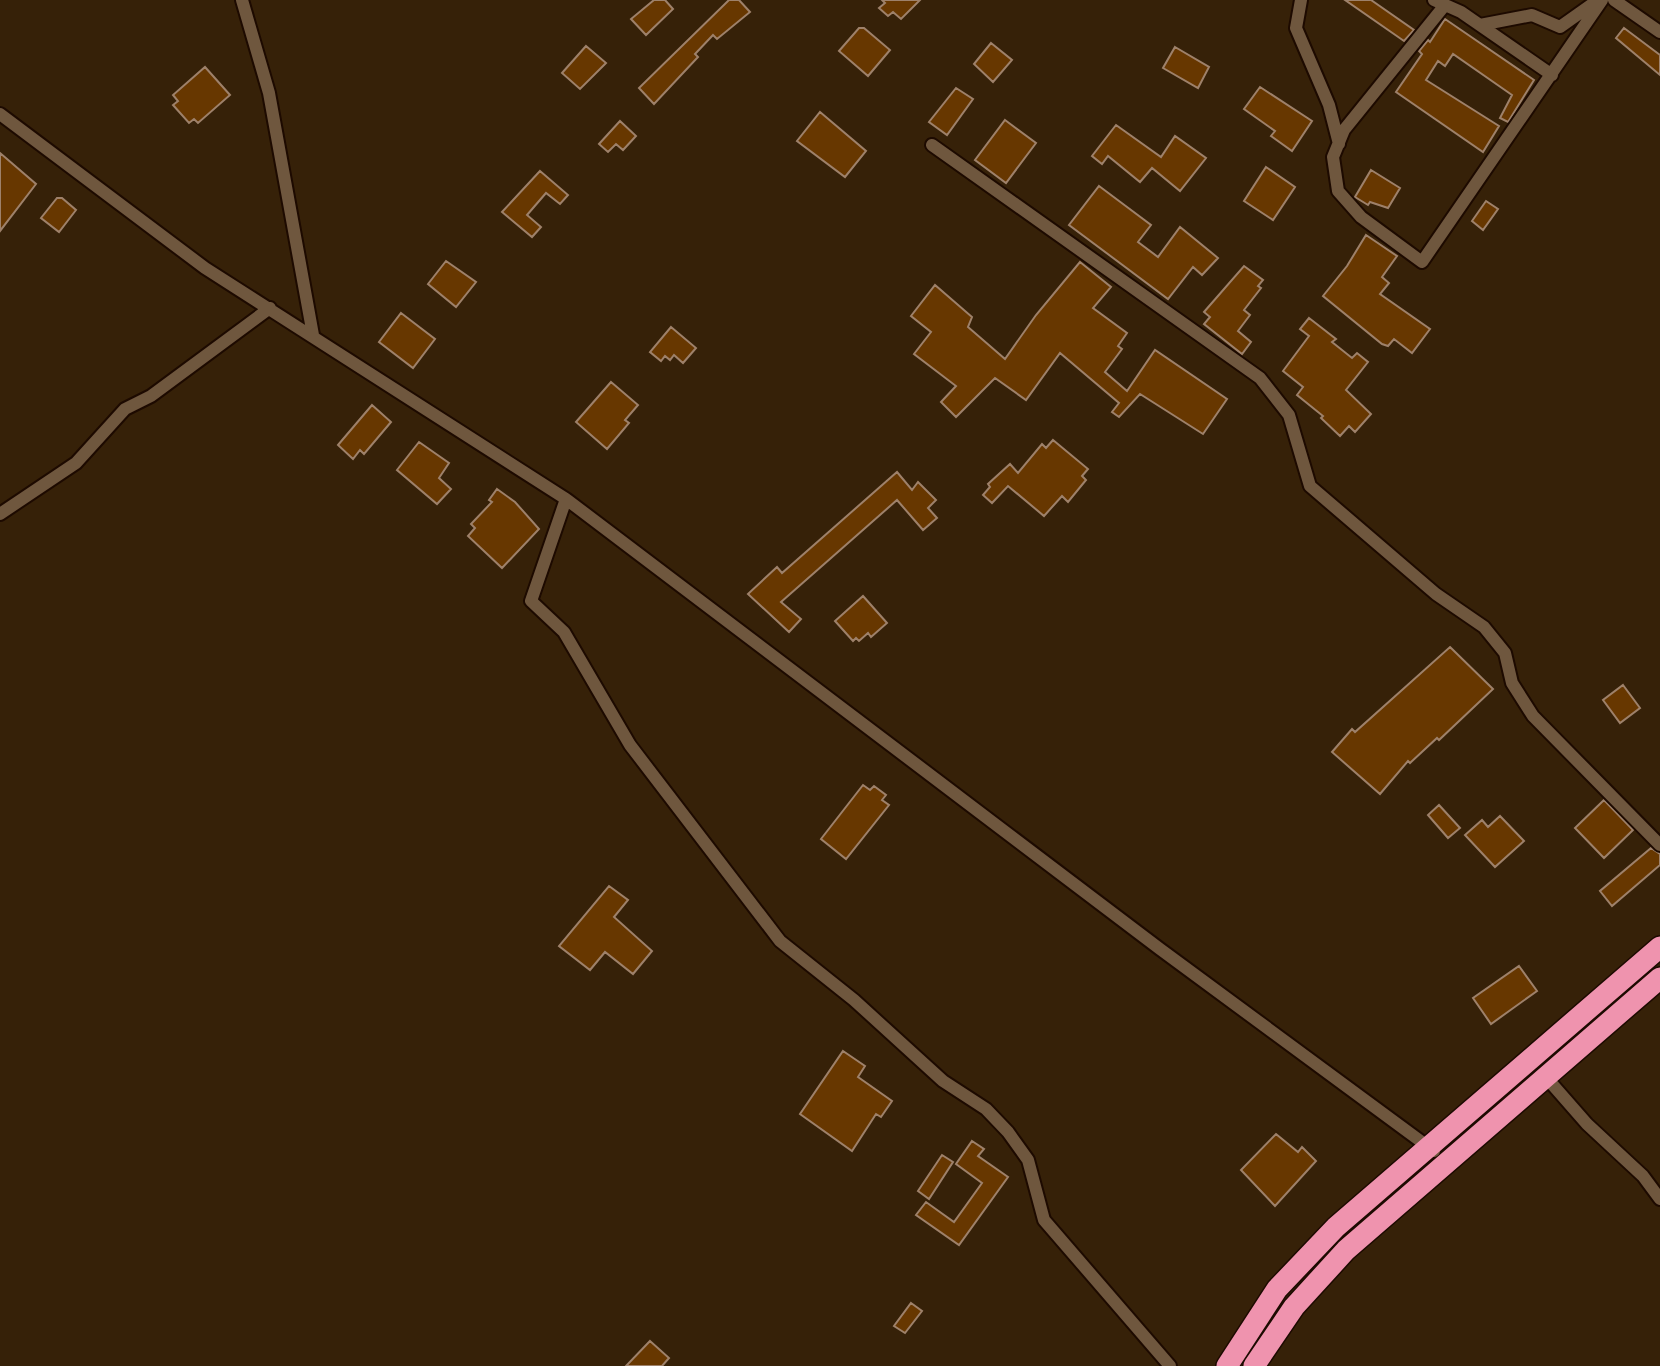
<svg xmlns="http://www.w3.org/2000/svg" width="1660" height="1366" viewBox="0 0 1660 1366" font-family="'Noto Serif',serif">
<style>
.building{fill:#673700;stroke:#9e816a;stroke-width:2}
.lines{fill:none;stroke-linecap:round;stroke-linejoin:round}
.street-casing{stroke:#1d0a00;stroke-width:16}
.highway-casing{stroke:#1d0a00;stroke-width:24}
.street{stroke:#6f573e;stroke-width:12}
.highway{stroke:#ef93ae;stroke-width:21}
</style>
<rect width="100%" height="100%" fill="#362108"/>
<!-- building -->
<path class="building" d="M654 0H665L673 9 646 35 631 19Z
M729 0H739L750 12 717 39 713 35 695 54 698 57 654 104 639 88Z
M882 0H920L901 19 893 12 888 16 879 8 885 3Z
M1345 0H1371L1414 30 1404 41Z
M1445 19 1534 80 1508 122 1500 118 1512 95 1453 54 1445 66 1438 61 1426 80 1499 126 1483 152 1396 92 1422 54 1419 51 1428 40 1430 42Z
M859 28H864L890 50 868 76 839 51Z
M1624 28 1660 55V75L1616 38Z
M991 43 1012 60 993 82 974 64Z
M586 46 606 63 580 89 562 73Z
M1175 47 1209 67 1198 88 1163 68Z
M205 67 230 95 198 123 194 119 189 123 173 105 178 101 173 95Z
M1260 87 1312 121 1292 151 1271 136 1275 131 1244 109Z
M956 88 973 99 947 135 929 122Z
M820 112 866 151 845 177 797 141Z
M1005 120 1036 143 1006 183 975 160Z
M620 121 636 136 623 150 616 144 608 152 599 144Z
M1116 125 1161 157 1175 136 1206 158 1180 191 1152 168 1140 182 1108 156 1102 164 1092 156Z
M0 153 36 184 0 231Z
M1266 167 1295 187 1273 220 1244 201Z
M1371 170 1400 188 1388 208 1370 202 1368 205 1355 197Z
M540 171 568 195 560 204 546 193 527 215 541 227 532 237 502 212Z
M1099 186 1151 225 1138 242 1158 257 1180 227 1218 258 1202 275 1193 267 1168 299 1069 225Z
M57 198H62L76 210 59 232 41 218Z
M1486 201 1498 209 1483 230 1472 221Z
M1366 235 1397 256 1382 277 1389 283 1380 294 1430 329 1412 353 1394 339 1388 346 1382 344 1323 296 1347 266Z
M446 261 476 282 456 307 428 284Z
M1080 262 1111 287 1093 308 1127 333 1118 346 1122 349 1105 372 1127 391 1155 350 1227 399 1203 434 1140 394 1119 417 1112 412 1119 403 1060 353 1026 400 995 378 956 417 941 402 956 386 914 354 931 332 911 316 935 285 972 317 968 327 1005 359 1036 315Z
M1244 266 1263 280 1258 286 1261 288 1244 310 1250 315 1238 331 1251 342 1242 354 1204 324 1210 317 1204 312Z
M401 313 435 339 413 368 379 342Z
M1309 318 1336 339 1332 342 1352 358 1357 353 1368 362 1346 390 1371 414 1355 432 1349 426 1340 436 1321 418 1323 416 1297 395 1303 387 1283 371 1309 336 1300 329Z
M671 327 696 348 683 363 674 355 670 360 665 356 661 361 650 352Z
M611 382 638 405 625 420 629 423 607 449 576 422Z
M372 405 391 422 364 454 360 450 353 459 338 445Z
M1053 440 1088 469 1082 476 1086 480 1068 502 1062 496 1044 516 1008 486 992 503 983 495 990 487 988 484 1010 464 1018 473 1042 444 1046 448Z
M419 442 449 463 439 478 451 489 437 504 397 470Z
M897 472 912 490 918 482 936 500 928 508 937 518 923 530 897 500 781 602 801 619 789 632 748 594 777 567 782 573Z
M497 489 515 502 539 529 502 568 468 536 475 528 471 524 492 502 489 500Z
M863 596 887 623 871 637 868 633 859 641 856 638 853 641 835 621Z
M1450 647 1493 689 1439 740 1437 738 1410 763 1408 761 1380 794 1332 752 1352 729 1355 732Z
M1623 685 1640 708 1620 723 1603 700Z
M863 785 870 790 874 786 886 795 882 800 889 805 846 859 821 839Z
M1604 800 1633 830 1604 858 1575 828Z
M1439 805 1460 828 1448 838 1428 815Z
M1500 816 1524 841 1495 867 1465 835 1482 820 1488 827Z
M1651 848 1660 854V865L1612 906 1600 891Z
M609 886 628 900 614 917 652 951 633 974 605 952 590 970 559 946Z
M1519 966 1537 991 1491 1024 1473 998Z
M843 1051 865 1066 858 1077 892 1101 881 1117 876 1114 852 1151 800 1114Z
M1276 1134 1298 1152 1302 1147 1316 1161 1275 1206 1241 1170Z
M972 1141 984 1149 978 1156 1008 1177 959 1245 916 1215 926 1202 954 1222 982 1183 956 1164Z
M942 1155 953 1162 929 1199 918 1191Z
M911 1303 922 1311 905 1333 894 1326Z
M650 1341 669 1358 662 1366H626Z"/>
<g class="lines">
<!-- street casing -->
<g class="street-casing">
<path id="street" d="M242 0 269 93 313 335
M1301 0 1296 28 1329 105 1339 144
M1434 0 1461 12 1552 75
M1614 0 1660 32
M1445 5 1344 130 1333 157 1338 191 1361 217 1422 262 1602 0
M1480 25 1532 15 1560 27 1598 0
M0 114 205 268 566 499 1160 949 1434 1151
M932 145 1260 378 1289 415 1310 486 1436 594 1484 627 1505 653 1512 683 1533 716 1660 845
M566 499 531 601 564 632 630 745 780 941 854 1000 943 1081 986 1109 1008 1132 1028 1160 1044 1220 1170 1366
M0 514 76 463 125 409 151 396 270 308
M1545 1076 1587 1124 1643 1176 1660 1199"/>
</g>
<!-- highway casing -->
<g class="highway-casing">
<path id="highway" d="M1227 1366 1277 1289 1336 1227 1660 947
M1254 1366 1294 1307 1346 1250 1660 978"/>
</g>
<!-- street -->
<use href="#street" class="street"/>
<!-- highway -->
<use href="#highway" class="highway"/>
</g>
</svg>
